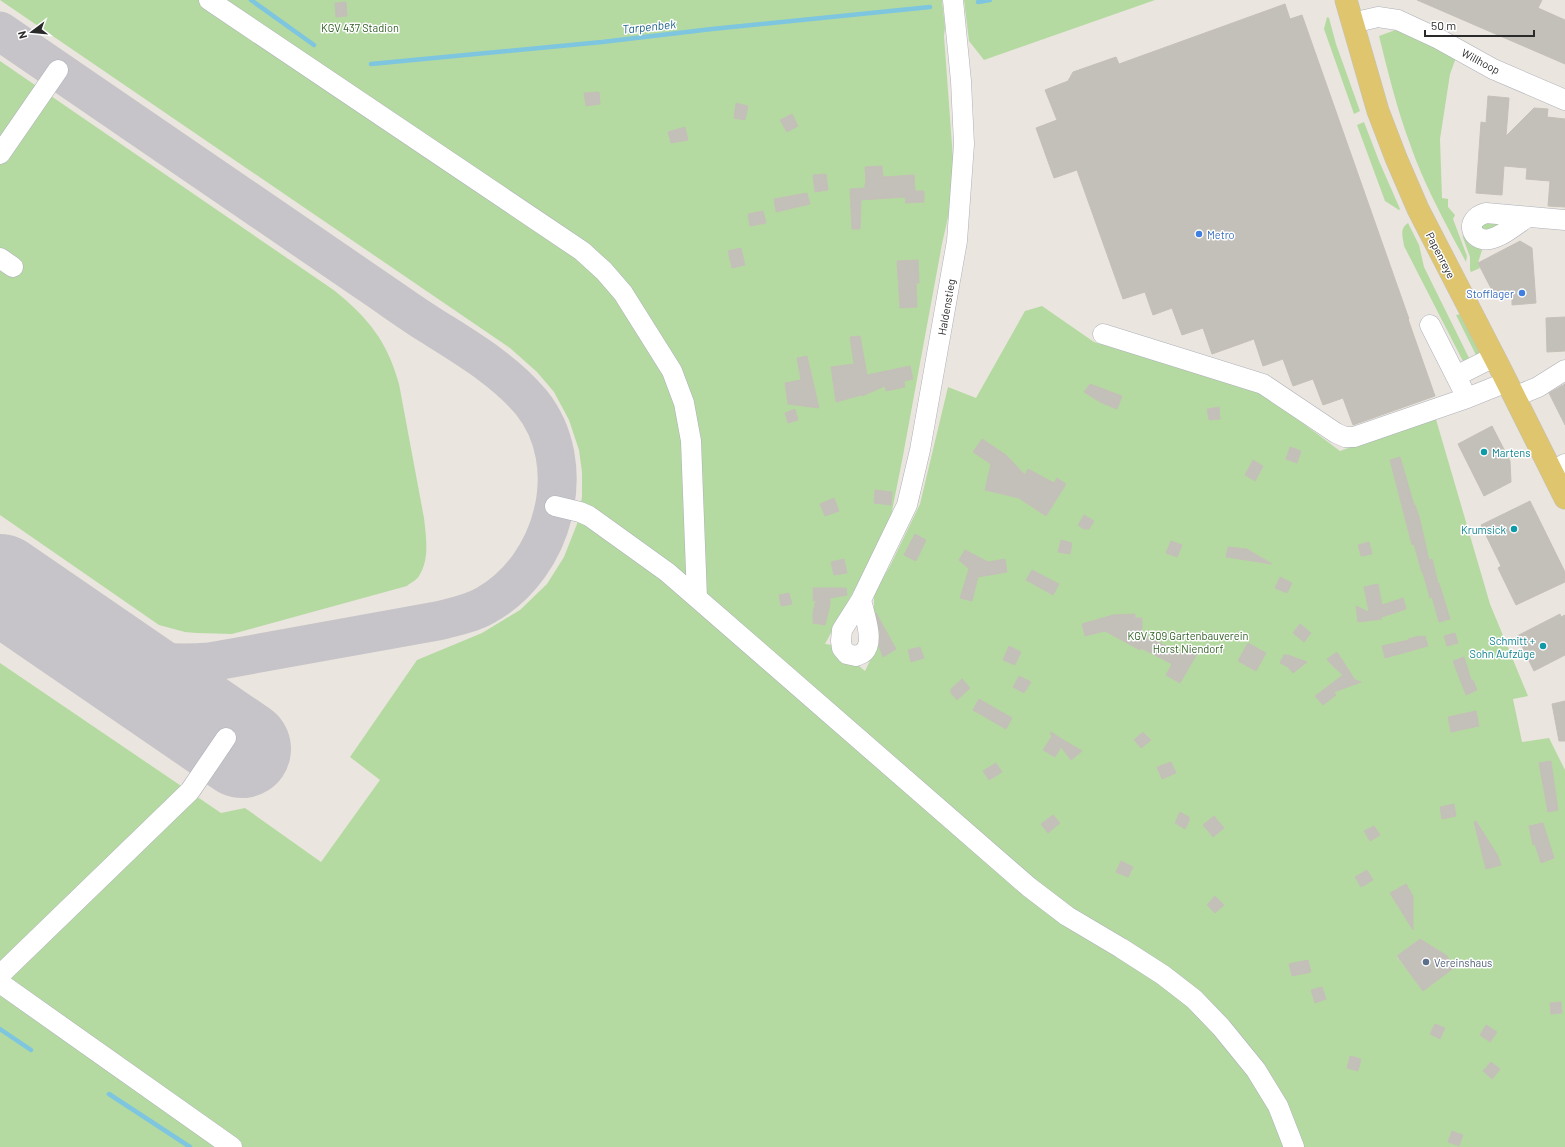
<svg xmlns="http://www.w3.org/2000/svg" width="1565" height="1147" viewBox="0 0 1565 1147" font-family="Barlow,sans-serif">
<style>
.green{fill:#b4daa1;fill-rule:evenodd}
.lines{fill:none;stroke-linecap:round;stroke-linejoin:round}
.stream{stroke:#7ec5df;stroke-width:4.5}
.taxiway{stroke:#c6c4c8;stroke-width:39}
.runway{stroke:#c6c4c8;stroke-width:98}
.building{fill:#c3bfb9;stroke:#c5c0b8}
.minor-casing{stroke:#aeb0b9;stroke-width:21}
.major-casing{stroke:#c3c3c3;stroke-width:23}
.minor{stroke:#fff;stroke-width:20}
.major{stroke:#dfc56e;stroke-width:22}
.shop-dot{fill:#3f7fe0;stroke:#fff;stroke-width:1.5}
.culture-dot{fill:#0f9aa8;stroke:#fff;stroke-width:1.5}
.service-dot{fill:#5c6f8a;stroke:#fff;stroke-width:1.5}
.labels{text-anchor:middle;dominant-baseline:central;stroke-width:3;stroke-linejoin:round;paint-order:stroke}
.park-label{font-size:11px;fill:#2f5e23;stroke:#fff}
.street-label{font-size:11px;fill:#2a2a2a;stroke:#fff}
.shop-label{font-size:11px;fill:#366cbe;stroke:#fff;text-anchor:start}
.culture-label{font-size:11px;fill:#0d838f;stroke:#fff;text-anchor:end}
.service-label{font-size:11px;fill:#4e5e75;stroke:#fff;text-anchor:start}
.water-label{font-size:12px;font-style:italic;fill:#1e648a;stroke:#fff}
</style>
<rect width="100%" height="100%" fill="#eae5de"/>
<!-- green -->
<path class="green" d="M0 0H942L945 27 944 36 955 186 942 244 902 461 889 526 825 644 834 645 865 671 881 638 876 635 874 628V594L891 564 920 504 948 387 976 398 1025 311 1042 306 1094 342 1260 391 1340 451 1435 416 1490 604 1528 696 1513 699 1522 742 1549 738 1565 770V1147H0V663L221 813 245 808 321 862 380 780 350 757 417 660 482 633 520 610 547 584 564 557 577 524 582 497V472L579 450 569 420 554 392 537 372 510 348ZM1418 940 1425 949 1430 945 1446 955 1423 990 1397 957Z
M964 0H1155L984 60 969 41Z
M1327 17 1329 18 1336 44 1360 111 1354 114 1324 29Z
M1398 29 1457 55 1450 74 1440 139 1442 198 1448 199V207L1455 215 1453 219 1467 256 1466 262C1446 224 1424 185 1410 144 1397 109 1388 72 1379 36Z
M0 61 335 291C369 319 387 341 399 384L424 518C426 537 430 559 419 576 417 580 410 583 407 586L232 634 197 633 185 632 159 625 0 515Z
M1364 122 1379 161 1400 209 1399 210 1385 201 1357 125Z
M1482 222 1503 224 1483 231 1481 224Z
M1408 223 1419 245 1424 267 1472 364 1466 367 1404 246C1403 237 1399 229 1408 223Z
M1462 235 1470 245 1482 250 1478 263 1480 268 1471 272 1470 270V257Z
M1461 314 1481 353 1478 359 1456 315Z"/>
<g class="lines">
<!-- stream -->
<path class="stream" d="M251 0 314 45
M978 2 990 0
M371 64 602 42 712 29 930 7
M0 1029 31 1050
M109 1094 190 1147"/>
<!-- taxiway -->
<path class="taxiway" d="M0 31C123 114 245 199 368 283 389 297 409 312 430 325 466 348 503 369 531 402 582 465 554 567 486 605 471 614 453 617 437 621L210 662C173 665 131 662 97 645 78 636 60 623 42 612"/>
<!-- runway -->
<path class="runway" d="M0 583 242 749"/>
</g>
<!-- building -->
<path class="building" d="M1417 0H1542L1538 8 1565 20V64Z
M346 2 347 16 336 17 335 3Z
M1285 4 1290 19 1302 15 1409 319H1408L1435 396 1353 425 1343 398 1323 405 1313 379 1293 386 1283 359 1263 366 1254 339 1212 354 1203 328 1182 335 1172 308 1153 315 1145 292 1123 299 1077 170 1054 178 1036 128 1057 120 1045 90 1068 81 1073 72 1116 57 1119 64Z
M599 92 600 104 586 106 584 93Z
M1488 96 1509 98 1506 136 1534 108 1548 109 1547 117 1565 119V207L1548 206 1550 181 1526 179 1527 168 1504 166 1502 195 1476 193 1481 122 1486 123Z
M736 103 748 106 745 120 734 118Z
M792 114 798 126 787 132 780 120Z
M685 127 688 140 671 143 668 132Z
M882 166 883 177 914 175 915 191H924V202L906 203 905 197 861 200 860 229H852L850 189 865 188V183H866L865 167Z
M826 174 828 190 815 192 813 175Z
M807 193 810 204 776 212 774 199Z
M763 211 766 223 750 226 748 214Z
M1520 241 1532 248 1536 303 1512 305V297L1496 298 1478 263Z
M741 248 745 265 732 268 728 251Z
M918 260 919 283H916L917 307 900 308 897 261Z
M1565 317V351L1547 352 1546 318Z
M860 336 867 375 910 366 913 379 904 381 905 387 886 391 885 386 862 396 861 395 836 402 831 367 854 364 850 337Z
M807 356 819 408 788 404 785 383 801 380 797 358Z
M1090 384 1122 396 1117 409 1100 402 1084 392Z
M1565 384V425L1549 393Z
M1219 407 1220 419 1209 420 1207 409Z
M795 409 798 420 788 423 785 413Z
M1492 426 1510 461 1511 482 1484 496 1458 444Z
M982 439 1006 455 1025 475 1028 469 1054 483 1057 478 1066 484 1046 516 1019 498 985 490 991 464 973 452Z
M1290 447 1301 451 1297 463 1286 459Z
M1400 457 1414 505H1415L1419 516 1429 560 1432 559 1438 583H1439L1450 619 1439 622 1432 597 1430 598 1423 573H1422L1414 544 1412 545 1390 460Z
M1253 460 1263 466 1255 481 1245 475Z
M875 490 892 492 891 505 874 503Z
M834 498 839 511 825 516 820 504Z
M1530 501 1565 572V582L1516 605 1498 568 1501 566 1481 525Z
M1084 515 1094 521 1089 529H1084L1078 525Z
M915 534 926 540 916 561 904 555Z
M1061 540 1072 543 1070 554 1058 552Z
M1171 541 1182 545 1177 557 1166 553Z
M1369 542 1372 554 1361 556 1358 545Z
M1228 547 1247 549 1272 564 1226 557Z
M965 550 988 562 1005 559 1007 572 978 577 972 601 960 598 969 569 959 560Z
M844 559 847 573 834 575 831 562Z
M1032 570 1059 584 1053 595 1026 580Z
M1280 577 1292 583 1287 593 1275 588Z
M1378 584 1382 605 1403 598 1406 609 1379 618 1382 619 1358 622 1356 606 1369 612 1364 587Z
M813 588H846L847 595 830 598V605L825 625 813 623V612L816 600 813 601Z
M789 593 792 604 781 606 779 595Z
M876 613 896 649 883 657 879 646 880 633Z
M1135 614V618H1142V634L1182 654 1187 646 1198 652 1180 683 1166 675 1172 664 1141 648 1140 650 1105 631 1085 636 1082 624 1113 615Z
M1560 614 1561 617 1565 615V655L1534 671 1517 636Z
M1300 624 1311 633 1304 642 1293 633Z
M1455 633 1458 643 1447 646 1444 636Z
M1419 636 1420 637 1425 636 1428 646 1385 658 1382 646 1409 640 1408 639Z
M1248 643 1266 653 1256 671 1238 661Z
M1009 646 1021 652 1015 665 1003 660Z
M920 647 924 658 911 662 908 650Z
M1337 652 1355 680 1361 682 1334 692 1336 695 1323 705 1315 696 1343 675 1344 676 1332 665 1327 659Z
M1284 655H1288L1307 662 1293 673 1288 667 1280 663Z
M1464 657 1471 680H1473L1477 690 1466 695 1453 661Z
M1019 676 1031 682 1024 693 1013 687Z
M962 679 970 688 957 700 951 693V689Z
M979 699 1012 718 1006 729 973 710Z
M1565 701V741H1559L1552 704Z
M1476 711 1479 726 1451 732 1448 717Z
M1051 732 1060 738 1082 751 1071 760 1061 747 1055 757 1043 750 1052 736 1050 733Z
M1143 732 1151 740 1141 748 1134 740Z
M1551 761 1558 810 1548 812 1539 763Z
M1171 762 1176 773 1162 779 1157 767Z
M996 763 1002 772 989 780 983 771Z
M1454 804 1456 816 1442 819 1440 807Z
M1180 812 1189 817V821L1185 829 1175 823Z
M1053 815 1060 823 1048 833 1041 824Z
M1214 816 1224 828 1213 837 1203 825Z
M1476 821 1498 856 1501 865 1486 869 1474 822Z
M1543 823 1554 858 1541 863 1535 844 1533 845 1529 826Z
M1374 826 1380 835 1370 841 1364 831Z
M1121 861 1133 867 1128 877 1116 872Z
M1367 870 1373 880 1361 887 1355 877Z
M1406 884 1413 896V930L1390 893Z
M1215 896 1224 905 1215 913 1207 905Z
M1420 939 1446 955 1455 967 1423 991 1397 956Z
M1308 960 1311 972 1292 976 1289 964Z
M1322 987 1326 999 1315 1003 1311 990Z
M1561 1002 1562 1013 1551 1014 1550 1003Z
M1435 1024 1445 1028 1440 1039 1430 1034Z
M1486 1025 1497 1032 1490 1042 1480 1035Z
M1350 1056 1361 1059 1358 1071 1347 1068Z
M1491 1062 1500 1069 1492 1079 1483 1071Z
M1452 1131 1463 1135 1459 1146 1448 1142Z"/>
<g class="lines">
<!-- minor casing -->
<g class="minor-casing">
<path id="minor" d="M209 0 582 251 604 271 623 293 672 371 684 403 691 441 697 598 1029 887 1067 916 1121 948 1163 975 1194 999 1221 1027 1256 1070 1278 1106 1294 1147
M1352 23 1378 17 1398 20 1439 39 1493 69 1565 100
M0 154 58 70
M1526 218C1516 225 1503 236 1490 239 1471 243 1463 219 1486 213L1565 220
M0 258 13 267
M1430 325 1467 398
M1103 334 1263 384 1336 433 1345 437H1354L1467 398 1507 382
M1456 376 1494 357
M1514 397 1538 387 1565 370
M1552 471 1565 464
M555 506 580 512 589 516 667 572 697 598
M861 600C864 613 875 642 864 652 862 654 858 655 856 656L847 654 842 648 841 641 842 630 861 600 907 505 920 450 957 241 964 144 961 81 953 0
M0 975 190 791 226 738
M0 983 232 1147"/>
</g>
<!-- major casing -->
<g class="major-casing">
<path id="major" d="M1346 0 1378 111 1396 158 1418 209 1501 370 1565 498"/>
</g>
<!-- minor -->
<use href="#minor" class="minor"/>
<!-- major -->
<use href="#major" class="major"/>
</g>
<!-- markers -->
<g class="shop-dot">
<circle cx="1199" cy="234" r="4"/>
<circle cx="1522" cy="293" r="4"/>
</g>
<g class="culture-dot">
<circle cx="1484" cy="452" r="4"/>
<circle cx="1514" cy="529" r="4"/>
<circle cx="1543" cy="646" r="4"/>
</g>
<circle class="service-dot" cx="1426" cy="962" r="4"/>
<g class="labels">
<!-- park labels -->
<g class="park-label">
<text x="360" y="27">KGV 437 Stadion</text>
<text x="1188" y="635">KGV 309 Gartenbauverein<tspan x="1188" dy="13">Horst Niendorf</tspan></text>
</g>
<!-- street labels -->
<g class="street-label">
<text transform="translate(1481 61) rotate(28)">Willhoop</text>
<text transform="translate(1441 255) rotate(63)">Papenreye</text>
<text transform="translate(946 307) rotate(-80)">Haldenstieg</text>
</g>
<!-- shop labels -->
<g class="shop-label">
<text x="1207" y="234">Metro</text>
<text x="1514" y="293" text-anchor="end">Stofflager</text>
</g>
<!-- culture labels -->
<g class="culture-label">
<text x="1492" y="452" text-anchor="start">Martens</text>
<text x="1506" y="529">Krumsick</text>
<text x="1535" y="640">Schmitt +<tspan x="1535" dy="13">Sohn Aufzüge</tspan></text>
</g>
<!-- service labels -->
<g class="service-label">
<text x="1434" y="962">Vereinshaus</text>
</g>
<!-- water labels -->
<g class="water-label">
<text transform="translate(649 26) rotate(-6)">Tarpenbek</text>
</g>
</g>
<!-- north arrow -->
<g transform="translate(32 32) rotate(254)" stroke="#ffffff" stroke-width="3" paint-order="stroke">
<path d="M0-3L7 15L0 10L-7 15Z" fill="#2a2a2a"/>
<text y="-6" font-size="11" font-weight="bold" text-anchor="middle" fill="#2a2a2a">N</text>
</g>
<!-- scale -->
<path d="M1425 30v6h109v-6" fill="none" stroke="#2a2a2a" stroke-width="2"/>
<text x="1431" y="30" font-size="12" fill="#2a2a2a" stroke="#ffffff" stroke-width="3" paint-order="stroke">50 m</text>
</svg>
